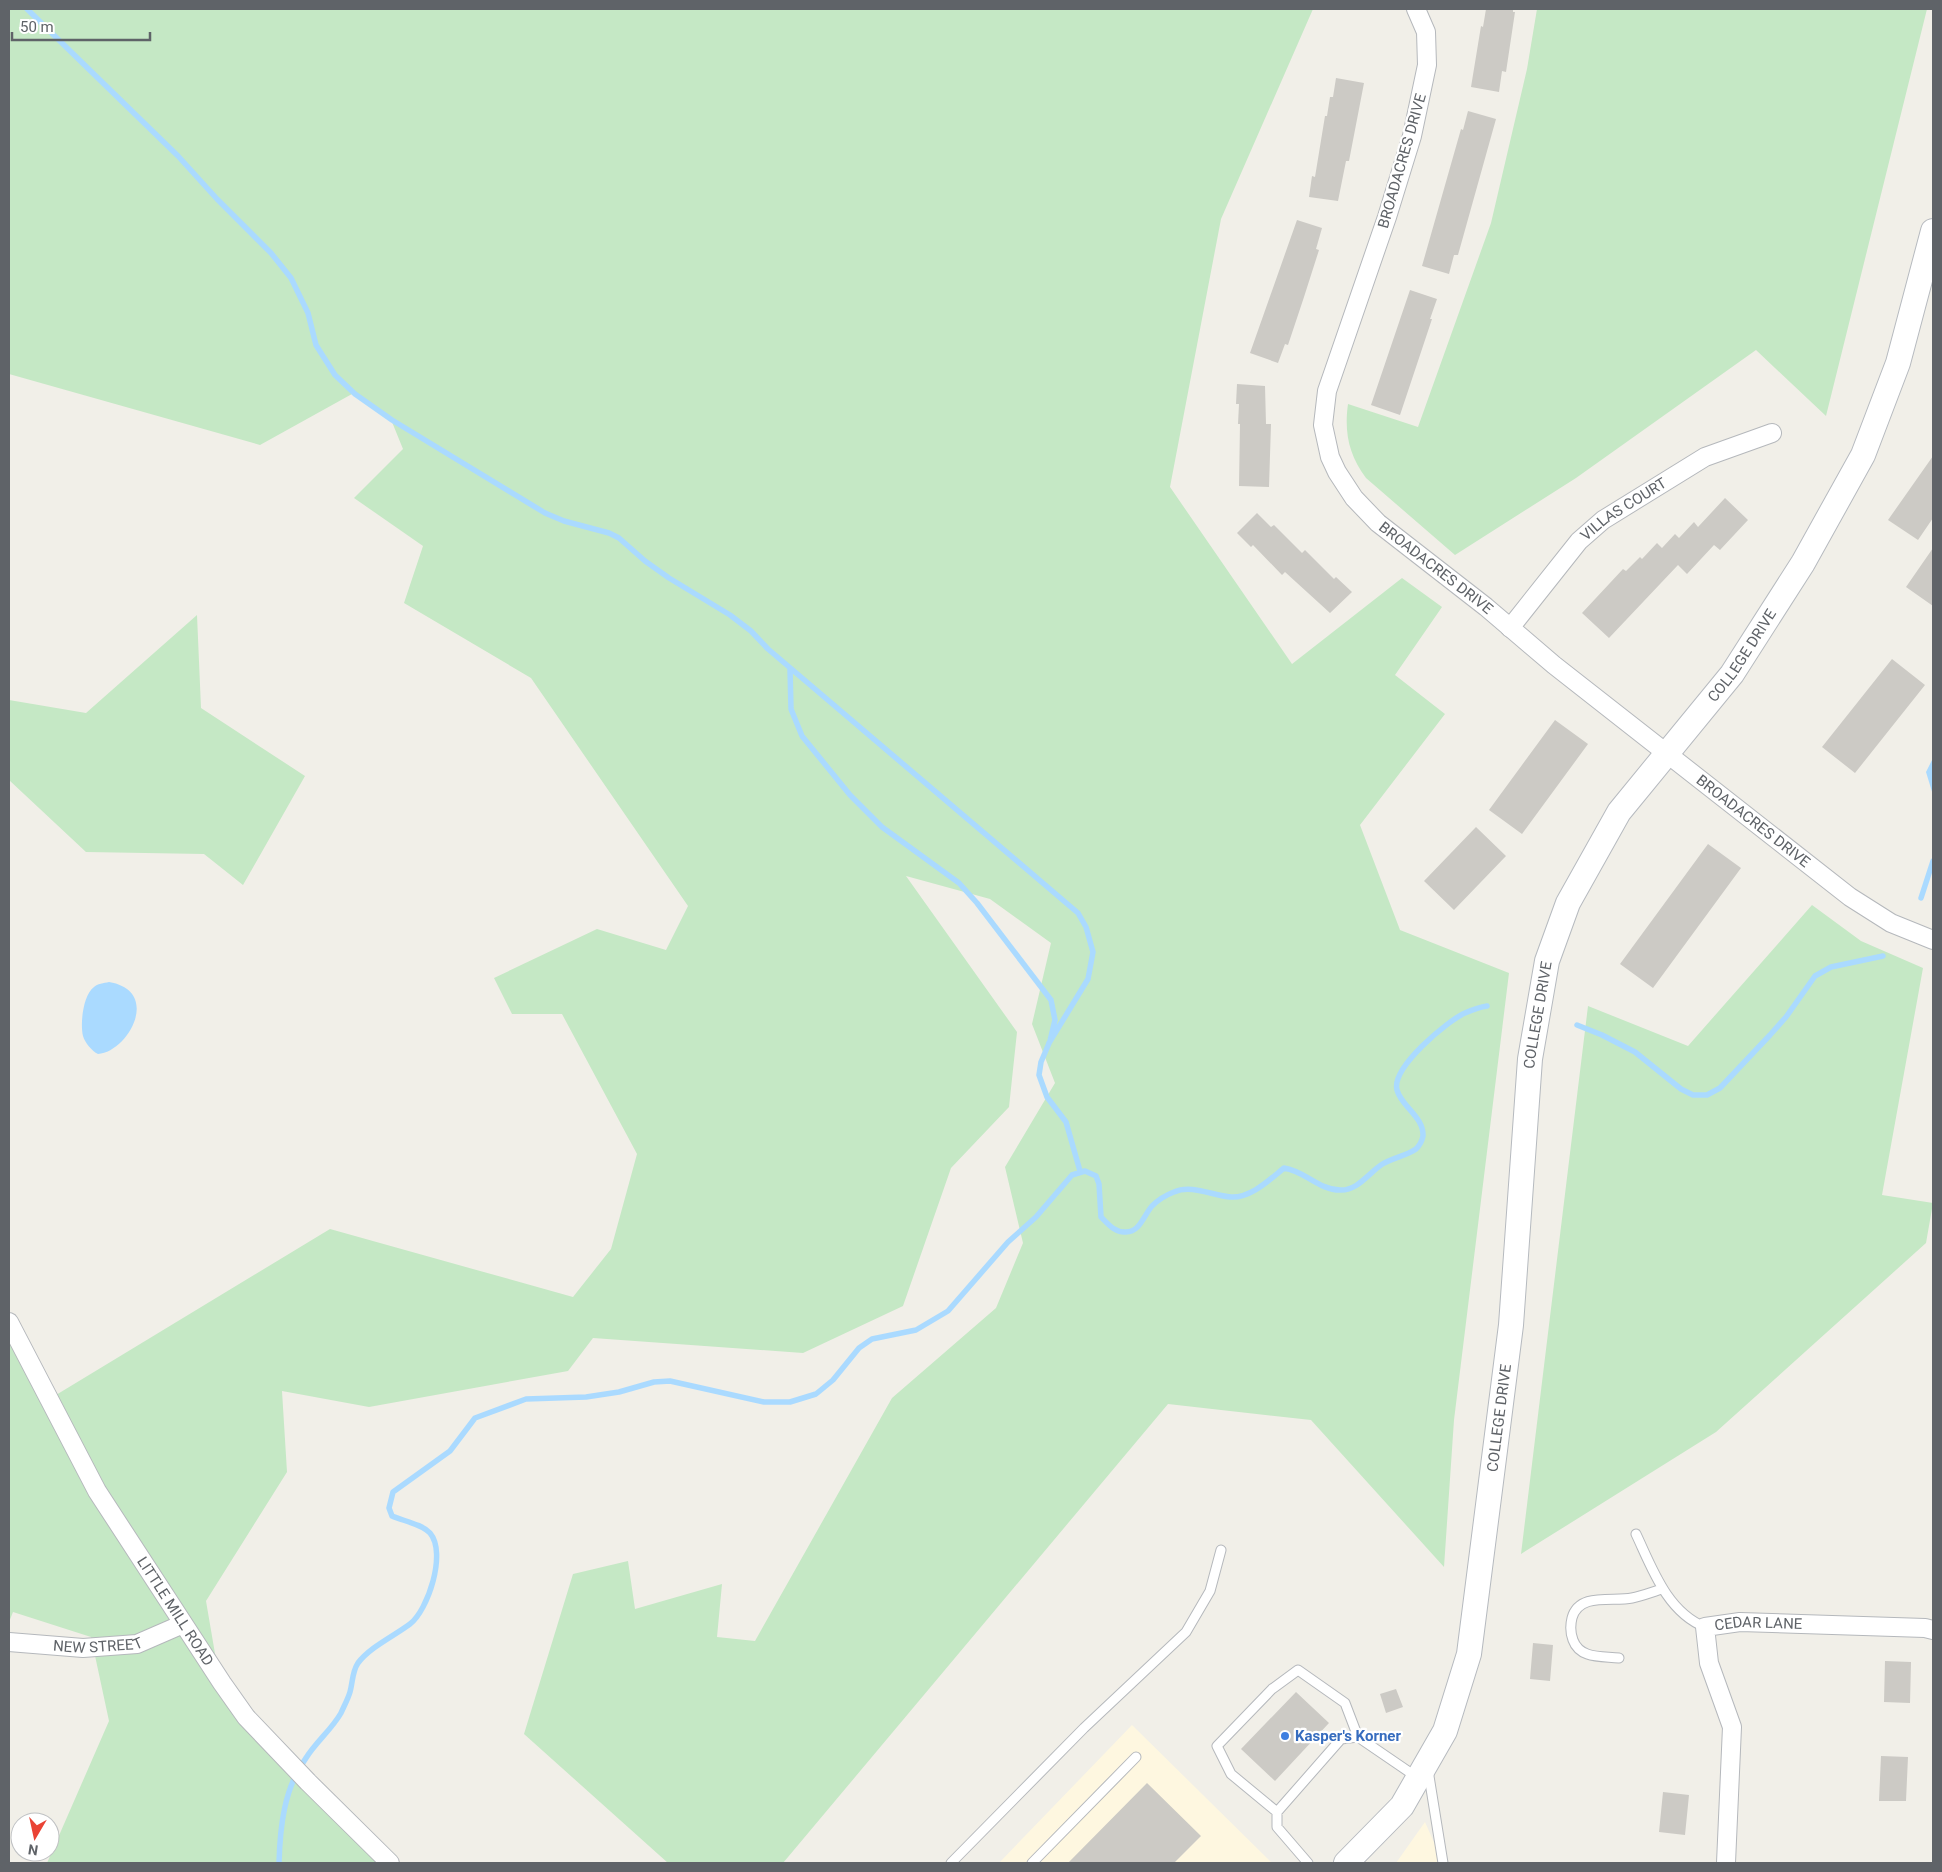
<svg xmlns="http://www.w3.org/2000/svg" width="1942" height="1872" viewBox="0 0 1942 1872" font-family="Roboto,sans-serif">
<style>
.commercial{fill:#fef7e0}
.green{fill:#c5e8c5}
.water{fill:#aadaff}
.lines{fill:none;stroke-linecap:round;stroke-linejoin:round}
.stream{stroke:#aadaff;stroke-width:5.5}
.building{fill:#cccac5}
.lane-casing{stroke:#b5b8bc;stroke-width:11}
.street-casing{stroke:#b5b8bc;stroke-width:20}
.secondary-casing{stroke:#b6babf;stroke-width:26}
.lane{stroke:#fff;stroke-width:9}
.street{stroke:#fff;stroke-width:18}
.secondary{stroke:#fff;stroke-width:24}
.shop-dot{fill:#3f7fe0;stroke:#fff;stroke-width:2}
.labels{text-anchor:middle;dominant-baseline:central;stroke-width:4.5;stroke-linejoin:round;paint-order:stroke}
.street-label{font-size:15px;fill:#5f6368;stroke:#fff}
.shop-label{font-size:15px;font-weight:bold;fill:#366cbe;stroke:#fff;text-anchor:start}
</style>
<rect width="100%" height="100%" fill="#f1efe8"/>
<!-- commercial -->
<path class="commercial" d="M1132 1725 1272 1863H999Z
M1425 1822 1443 1863H1396Z"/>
<!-- green -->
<path class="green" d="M9 9H1313L1221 219 1170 487 1292 664 1402 578 1442 607 1395 675 1445 714 1360 825 1400 930 1509 973 1454 1420 1444 1567 1311 1420 1168 1404 783 1863H668L524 1734 573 1574 628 1561 635 1609 722 1584 717 1637 755 1641 892 1398 996 1308 1023 1243 1005 1167 1055 1083 1032 1024 1051 943 990 899 906 876 1017 1032 1009 1107 951 1168 903 1306 803 1353 593 1338 568 1371 369 1407 282 1391 287 1472 206 1601 219 1677 385 1863H47L109 1721 91 1637 13 1612 9 1622V1325L51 1398 330 1229 573 1297 611 1249 637 1154 562 1014H512L494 978 597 929 666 950 688 906 531 678 404 603 423 546 354 498 403 449 392 422 352 394 260 445 9 374Z
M1537 9H1927L1826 416 1756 350 1576 478 1455 555 1366 478C1349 455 1344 433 1348 404L1418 427 1491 223 1527 69Z
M197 615 201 708 305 776 243 885 204 854 86 852 9 780V700L86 713Z
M1812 905 1861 941 1923 968 1882 1195 1933 1203 1926 1243 1716 1432 1521 1554 1588 1006 1688 1046Z"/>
<!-- water -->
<path class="water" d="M1933 758V795L1926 772Z
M109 982C162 991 128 1052 98 1054 92 1051 85 1043 83 1036 80 1024 83 995 94 987 97 984 104 983 109 982Z"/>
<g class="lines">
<!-- stream -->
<path class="stream" d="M27 9 178 156 217 199 271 253 291 278 308 313 316 345 335 375 355 394 392 420 545 513 564 521 609 533 619 538 645 561 669 578 730 615 751 631 768 649 1078 913 1086 927 1093 952 1088 979 1049 1043
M790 669 791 709 802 736 850 795 882 827 959 883 977 903 1051 1000 1055 1020 1050 1041 1041 1062 1039 1075 1047 1097 1066 1122 1080 1171
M1921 898 1933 861
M1577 1025 1602 1035 1635 1052 1681 1089 1693 1095H1707L1720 1088 1770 1035 1786 1017 1815 976 1831 967 1883 956
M279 1863C280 1827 284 1788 306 1758 316 1742 332 1729 341 1713 344 1706 348 1699 350 1692 353 1681 352 1672 358 1663 370 1647 394 1636 410 1624 428 1610 447 1553 430 1533 422 1524 403 1521 392 1516L389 1508 393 1492 450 1451 475 1418 526 1399 586 1397 619 1392 654 1382 670 1381 764 1402H790L816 1394 833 1380 859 1348 872 1339 916 1330 948 1311 1008 1242 1036 1217 1072 1175 1085 1171 1096 1176 1099 1184 1101 1217C1108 1224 1115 1233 1126 1232 1140 1232 1144 1215 1152 1206 1158 1200 1166 1195 1174 1192 1192 1184 1213 1196 1231 1197 1251 1198 1269 1180 1284 1168 1305 1171 1319 1190 1340 1190 1357 1191 1368 1174 1381 1165 1392 1158 1406 1156 1416 1149 1419 1146 1422 1141 1423 1136 1424 1117 1401 1106 1397 1090 1391 1068 1447 1021 1465 1013 1472 1010 1480 1007 1487 1006"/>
</g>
<!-- building -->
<path class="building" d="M1486 9H1513V12H1515L1506 72 1502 71 1499 92 1471 87 1481 26 1483 27Z
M1336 78 1364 83 1349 161H1346L1338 201 1309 197 1312 176 1315 177 1325 116H1327L1330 97H1333Z
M1468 111 1496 119 1458 255H1454L1449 274 1422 266 1461 129 1463 130Z
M1297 220 1322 228 1316 249 1319 250 1304 297 1288 345 1285 344 1278 363 1250 353Z
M1410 290 1437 299 1430 319H1432L1400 415 1371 405Z
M1237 384 1265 386 1266 424H1271L1269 487 1239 486 1240 424H1238L1239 404H1236Z
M1933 456V518L1918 540 1888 520Z
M1725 498 1748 520 1720 550 1714 545 1687 574 1678 565 1609 638 1582 613 1623 569 1626 571 1640 557 1642 559 1657 543 1662 548 1675 534 1679 538 1694 522 1698 527Z
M1257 513 1271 527 1274 525 1302 553 1305 550 1334 579 1336 577 1352 592 1330 613 1285 572 1282 575 1253 545 1251 547 1237 533Z
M1933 548V606L1906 587Z
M1892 659 1925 685 1855 773 1822 747Z
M1555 720 1588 744 1522 834 1489 810Z
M1476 827 1506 856 1454 910 1424 881Z
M1708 844 1741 868 1653 988 1620 964Z
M1533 1643 1553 1645 1550 1681 1530 1679Z
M1885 1661 1911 1662 1910 1703 1884 1702Z
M1396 1689 1403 1707 1386 1713 1380 1694Z
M1296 1692 1329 1723 1275 1781 1241 1749Z
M1881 1756 1908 1757 1906 1801H1879Z
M1147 1783 1201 1836 1174 1863H1068Z
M1663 1792 1689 1795 1685 1835 1659 1832Z"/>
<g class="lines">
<!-- lane casing -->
<g class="lane-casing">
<path id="lane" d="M1636 1534C1652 1568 1667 1612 1705 1627
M1619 1658C1601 1656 1580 1659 1573 1640 1570 1632 1570 1626 1572 1618 1579 1592 1613 1602 1632 1598 1642 1596 1652 1592 1662 1589
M1428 1770 1443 1863
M1277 1812 1231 1774 1217 1746 1272 1689 1298 1670 1345 1703 1358 1737 1418 1778
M951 1863 1084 1728 1186 1632 1210 1591 1221 1550
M1032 1863 1136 1757
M1308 1863 1277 1827V1812L1341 1739 1358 1737"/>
</g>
<!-- street casing -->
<g class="street-casing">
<g id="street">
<path id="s1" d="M1416 9 1426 32 1427 65 1412 136 1387 217 1327 391 1323 425 1330 457 1337 472 1354 498 1378 523 1486 607 1554 665 1850 897 1891 923 1933 940"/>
<path id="s2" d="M1510 628 1579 541 1603 520 1705 457 1772 433"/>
<path id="s3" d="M9 1322 97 1491 222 1683 246 1717 308 1782 390 1863"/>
<path id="s4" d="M9 1642 83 1648 137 1644 183 1624"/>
<path id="s5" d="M1726 1863 1732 1727 1709 1663 1705 1627 1740 1622 1925 1628 1933 1630"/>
</g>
</g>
<!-- secondary casing -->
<g class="secondary-casing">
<g id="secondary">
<path id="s6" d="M1346 1863 1402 1806 1445 1731 1469 1654 1511 1325 1530 1059 1547 961 1568 903 1619 812 1732 674 1803 563 1863 455 1898 363 1933 231"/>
</g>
</g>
<!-- lane -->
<use href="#lane" class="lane"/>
<!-- street -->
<use href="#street" class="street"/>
<!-- secondary -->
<use href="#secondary" class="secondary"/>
</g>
<!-- markers -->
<circle class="shop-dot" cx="1285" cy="1736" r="5"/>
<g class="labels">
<!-- street labels -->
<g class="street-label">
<text transform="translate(1402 161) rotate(-74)">BROADACRES DRIVE</text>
<text stroke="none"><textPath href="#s2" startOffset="166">VILLAS COURT</textPath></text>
<text stroke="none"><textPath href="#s1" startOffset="622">BROADACRES DRIVE</textPath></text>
<text stroke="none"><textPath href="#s6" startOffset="1310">COLLEGE DRIVE</textPath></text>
<text stroke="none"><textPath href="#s1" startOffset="1028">BROADACRES DRIVE</textPath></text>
<text stroke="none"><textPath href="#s6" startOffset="890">COLLEGE DRIVE</textPath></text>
<text stroke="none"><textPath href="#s6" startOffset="485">COLLEGE DRIVE</textPath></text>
<text stroke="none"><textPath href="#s3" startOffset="334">LITTLE MILL ROAD</textPath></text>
<text stroke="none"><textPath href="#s5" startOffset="294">CEDAR LANE</textPath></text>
<text stroke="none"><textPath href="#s4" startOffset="89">NEW STREET</textPath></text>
</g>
<!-- shop labels -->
<g class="shop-label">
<text x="1295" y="1736">Kasper's Korner</text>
</g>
</g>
<!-- border -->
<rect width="1942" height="1872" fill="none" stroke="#5f6368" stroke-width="20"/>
<!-- north arrow -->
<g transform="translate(35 1837) rotate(189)"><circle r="24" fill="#ffffff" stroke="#bfc1c3"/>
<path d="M0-4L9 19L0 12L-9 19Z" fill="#ea4335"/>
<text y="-8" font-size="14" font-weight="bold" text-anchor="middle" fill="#5f6368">N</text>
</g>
<!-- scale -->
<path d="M12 32v8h138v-8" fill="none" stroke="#5f6368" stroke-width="2.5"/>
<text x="20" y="32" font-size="15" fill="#5f6368" stroke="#ffffff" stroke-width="4" paint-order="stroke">50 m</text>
</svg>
